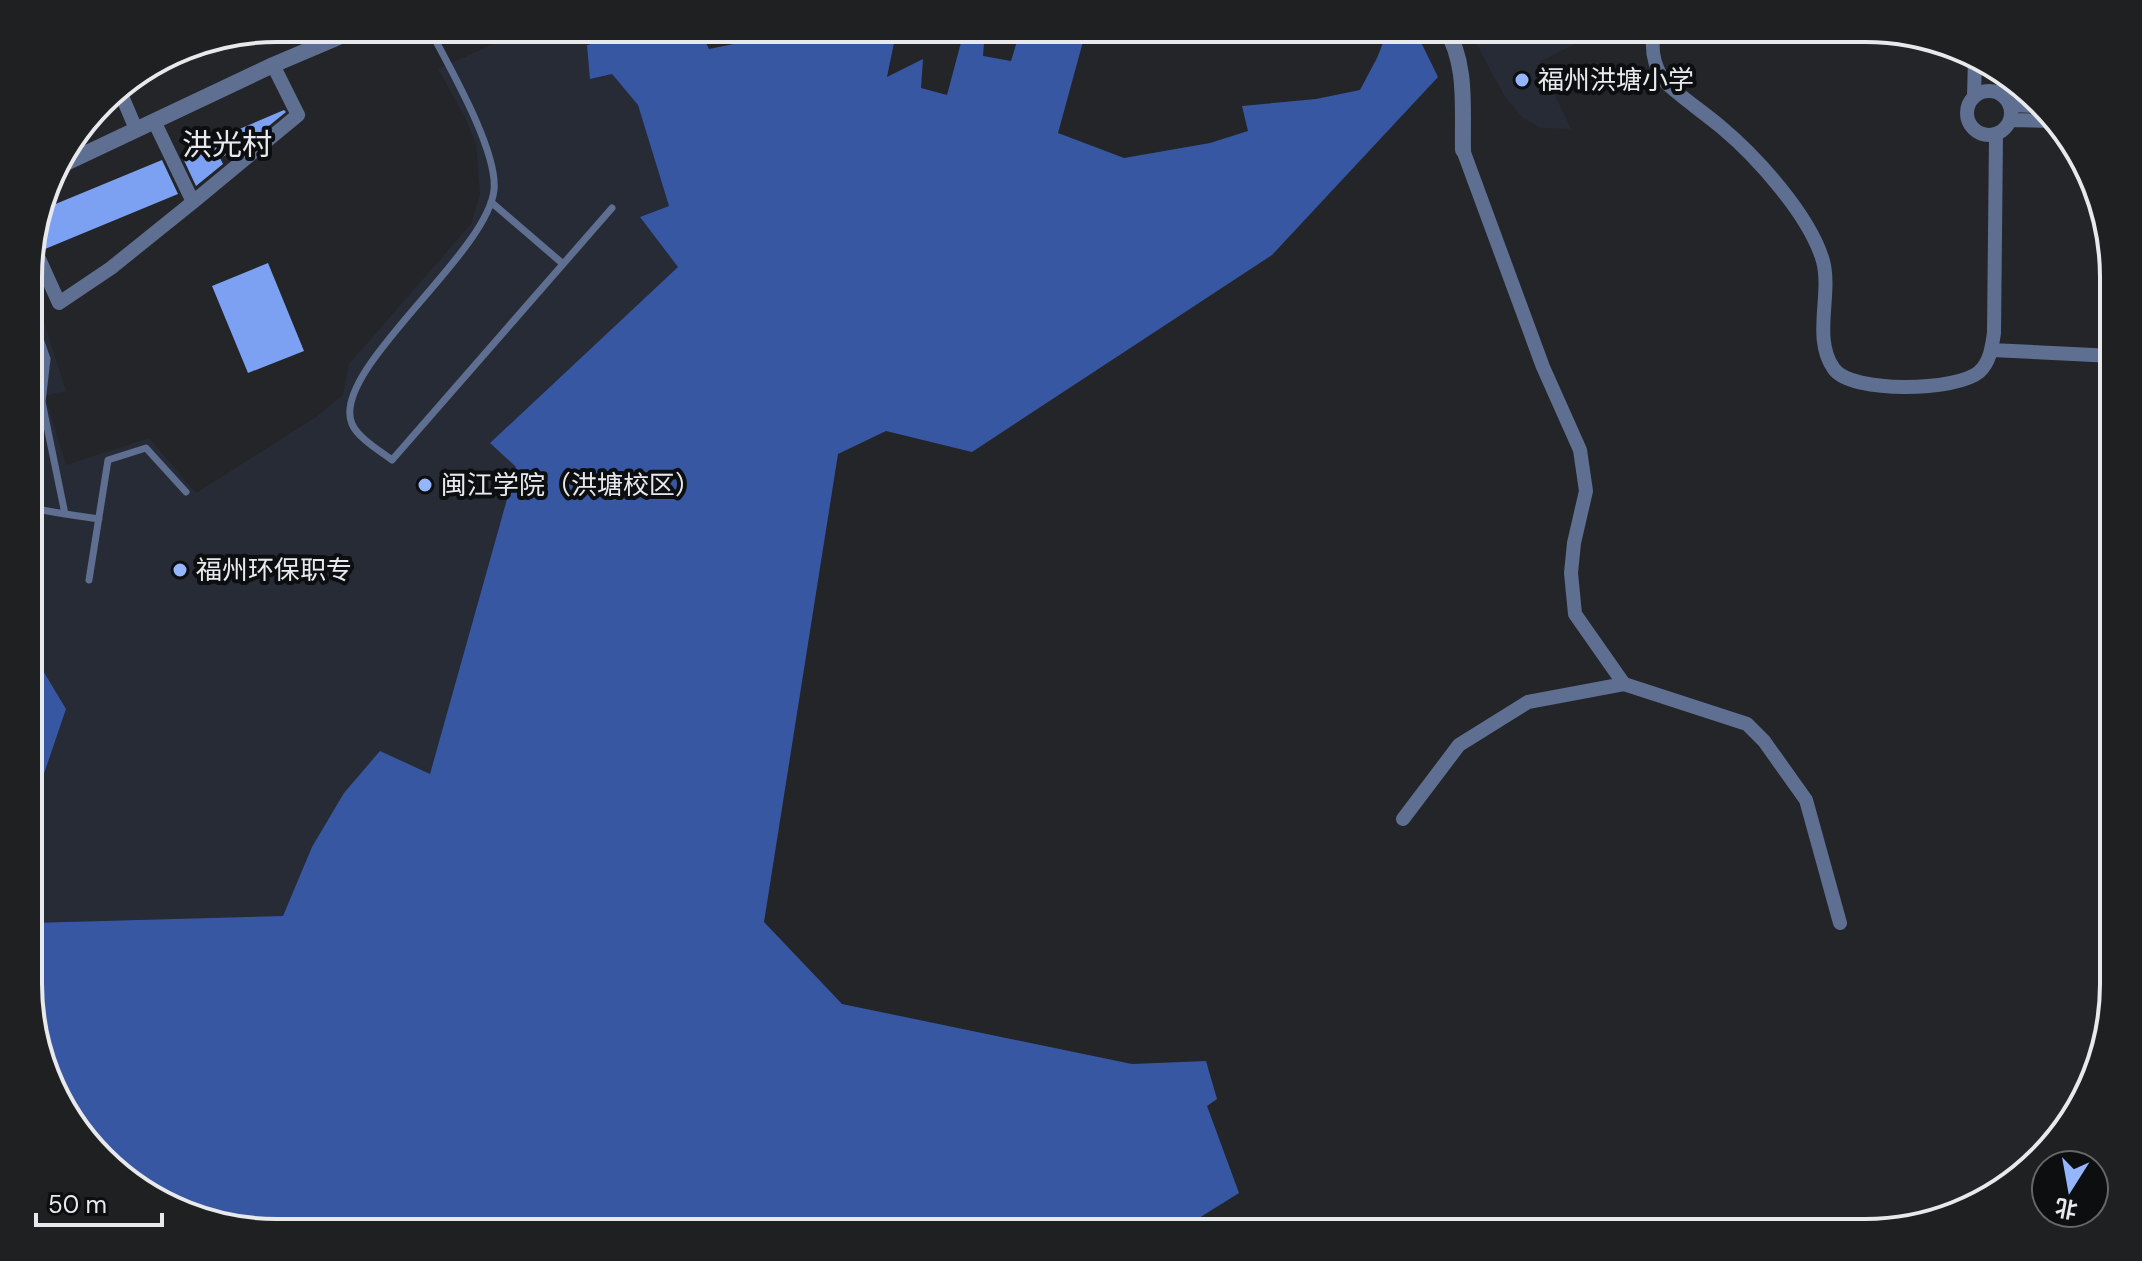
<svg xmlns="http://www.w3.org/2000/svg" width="2142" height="1261" viewBox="0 0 2142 1261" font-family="'DM Sans','Noto Sans SC',sans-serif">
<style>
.built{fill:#272b35}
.forest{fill:#3857a2}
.building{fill:#7ca1f3}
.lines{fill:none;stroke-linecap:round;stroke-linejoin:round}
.service{stroke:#5e6f91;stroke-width:7}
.minor{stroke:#5e6f91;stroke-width:14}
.tertiary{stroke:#5e6f91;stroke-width:16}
.poi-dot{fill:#95b6fd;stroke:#0d0e10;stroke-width:3}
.labels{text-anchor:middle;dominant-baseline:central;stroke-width:8;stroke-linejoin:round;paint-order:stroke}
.poi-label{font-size:26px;fill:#e8e9ec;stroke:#0d0e10;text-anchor:start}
.quarter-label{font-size:30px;fill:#e8e9ec;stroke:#0d0e10}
.rim{fill:none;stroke:#e8e9ec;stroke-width:4}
</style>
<rect width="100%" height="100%" fill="#232529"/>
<!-- built -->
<path class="built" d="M529 28 600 30 587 45 591 79 612 74 638 105 669 206 640 217 679 267 490 443 516 467 430 775 312 847 284 916 30 923V815L66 709 30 649V325L44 322 66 391 45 396 66 465 149 438 196 493 316 417 343 395 349 364 471 224 480 194 476 144 464 115 438 69Z
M1468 28H1603L1592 36 1539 62 1571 129 1541 128 1523 118 1505 97Z"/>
<!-- forest -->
<path class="forest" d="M653 28H699L709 49 811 28H897L887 77 923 59 921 88 947 95 963 35 984 43 983 56 1011 61 1021 28 1084 38 1058 133 1124 158 1210 143 1248 131 1242 106 1316 99 1360 90 1377 58 1389 28H1414L1438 77 1272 255 972 452 886 431 838 454 764 922 842 1004 1132 1064 1206 1061 1217 1099 1207 1106 1239 1193 1175 1233H277L152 1199 70 1122 30 1016V923L283 916 312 847 344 793 380 751 430 774 516 467 490 443 678 267 640 217 669 206 638 105 612 74 590 79 587 45Z
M30 649 66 709 30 815Z"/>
<!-- building -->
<path class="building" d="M284 110 286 112 254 138 229 150 230 153 220 158 223 164 196 186 181 154Z
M162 160 178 194 45 249 40 236 34 232 41 210Z
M268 263 304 351 248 373 212 286Z"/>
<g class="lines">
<!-- service -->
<path class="service" d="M429 28C448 65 498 150 494 190 487 255 329 371 352 424 358 438 380 451 392 460L612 208
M491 202 562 263
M30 338 39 336 47 359 42 402 65 514 30 508
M65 514 99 519
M89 580 108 460 146 448 186 492"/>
<!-- minor -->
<path class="minor" d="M1655 28C1650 48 1653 64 1664 81 1682 98 1702 111 1721 127 1757 157 1810 216 1823 261 1832 295 1812 339 1834 369 1852 394 1957 391 1979 372 1990 362 1992 347 1994 333L1996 135
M118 87 136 129
M1967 113a22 22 0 1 1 44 0a22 22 0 1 1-44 0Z
M1974 97 1975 58
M2010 105 2037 106
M2011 120 2053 121
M1463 150 1543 367 1580 450 1586 491 1574 543 1571 573 1575 614 1624 684
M193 202 298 115 273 65
M31 241 59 303 111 268 193 202 154 121
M1992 350 2113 356
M1403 819 1459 745 1528 702 1624 684 1747 724 1764 741 1806 800 1840 923"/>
<!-- tertiary -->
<path class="tertiary" d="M1445 28C1468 63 1462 110 1463 150
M53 169 273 65 360 28"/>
</g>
<!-- markers -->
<g class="poi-dot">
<circle cx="1522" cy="80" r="8"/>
<circle cx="425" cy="485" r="8"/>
<circle cx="180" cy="570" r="8"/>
</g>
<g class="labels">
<!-- poi labels -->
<g class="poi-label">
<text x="1538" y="80">福州洪塘小学</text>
<text x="441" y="485">闽江学院（洪塘校区）</text>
<text x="196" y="570">福州环保职专</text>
</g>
<!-- quarter labels -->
<g class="quarter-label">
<text x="227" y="144">洪光村</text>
</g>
</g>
<!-- crop -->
<path d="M0 0H2142V1261H0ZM277 42H1865A235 235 0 0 1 2100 277V984A235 235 0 0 1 1865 1219H277A235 235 0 0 1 42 984V277A235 235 0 0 1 277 42Z" fill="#1f2022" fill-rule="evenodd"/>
<path class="rim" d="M277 42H1865A235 235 0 0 1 2100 277V984A235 235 0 0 1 1865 1219H277A235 235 0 0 1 42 984V277A235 235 0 0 1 277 42Z"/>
<!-- north arrow -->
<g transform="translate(2070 1189) rotate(191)"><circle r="38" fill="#0d0e10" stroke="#656668" stroke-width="2"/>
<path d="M0-6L14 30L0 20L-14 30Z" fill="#95b6fd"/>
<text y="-12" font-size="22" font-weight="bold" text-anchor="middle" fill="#e8e9ec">北</text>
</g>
<!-- scale -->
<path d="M36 1213v12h126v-12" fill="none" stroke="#e8e9ec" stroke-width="4"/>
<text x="48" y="1213" font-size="24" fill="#e8e9ec" stroke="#0d0e10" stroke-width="6" paint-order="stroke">50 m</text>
</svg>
